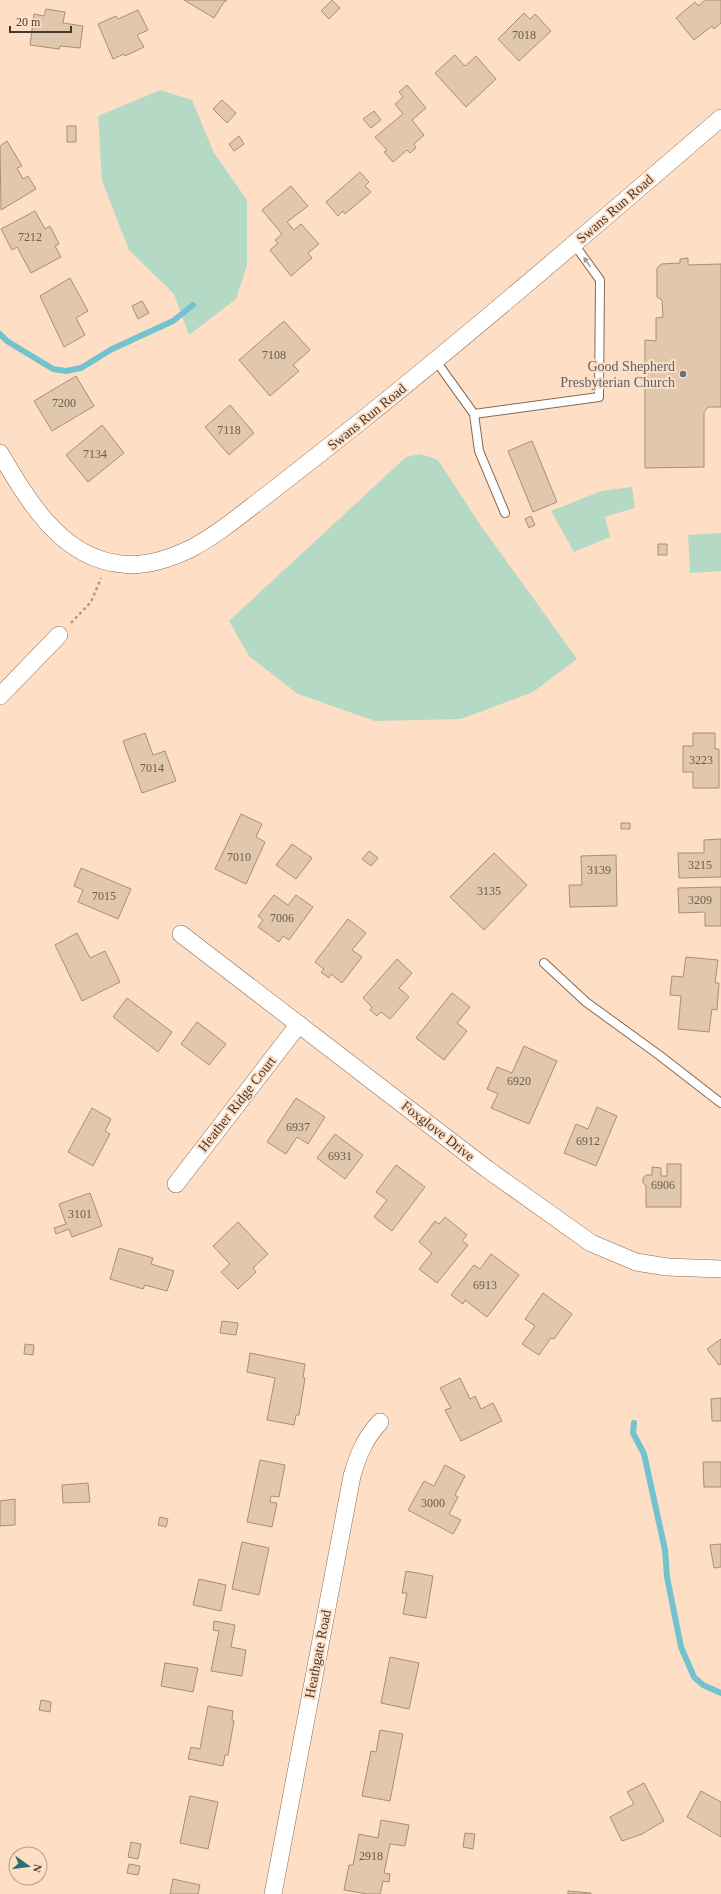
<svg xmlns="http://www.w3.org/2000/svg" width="721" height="1894" viewBox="0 0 721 1894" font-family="Georgia,serif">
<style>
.green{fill:#b4d9c4}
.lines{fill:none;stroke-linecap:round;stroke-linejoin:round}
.stream{stroke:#73c3cf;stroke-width:6}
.building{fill:#e1c7ab;stroke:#a88f75}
.lane-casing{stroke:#866b54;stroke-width:10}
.street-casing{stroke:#866b54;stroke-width:18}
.path{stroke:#b29b88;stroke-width:2.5;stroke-dasharray:3 3;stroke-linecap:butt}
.lane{stroke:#fff;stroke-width:8}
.street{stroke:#fff;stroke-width:17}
.oneway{fill:#a29c97}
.worship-dot{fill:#6b7280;stroke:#fedfc6;stroke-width:1.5}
.labels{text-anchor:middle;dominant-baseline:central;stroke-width:4;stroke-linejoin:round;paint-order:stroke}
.number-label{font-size:12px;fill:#6c5c4e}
.street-label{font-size:14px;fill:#45392f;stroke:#fedfc6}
.worship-label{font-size:14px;fill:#5b616d;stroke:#fedfc6;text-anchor:end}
</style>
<rect width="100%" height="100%" fill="#fedfc6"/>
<!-- green -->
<path class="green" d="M160 90 192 100 214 153 247 200V265L236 299 189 335 174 294 129 250 102 181 98 116Z
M421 454 438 460 479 523 577 659 533 692 461 719 375 721 298 694 249 656 229 621 406 457Z
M632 487 635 508 605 517 610 537 574 552 551 511 601 491Z
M721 533V571L690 573 688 535Z"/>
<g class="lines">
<!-- stream -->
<path class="stream" d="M0 334 7 341 53 369 66 371 81 368 112 349 173 321 193 305
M634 1423 633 1433 644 1454 665 1550 667 1577 681 1647 694 1677 703 1685 721 1693"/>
</g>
<!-- building -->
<path class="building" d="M184 0H227L224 2 214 18Z
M332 0 340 8 329 19 321 11Z
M705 0H721V23L714 29 712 26 694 40 676 18 695 2 698 6Z
M46 9 65 12 63 23 83 26 80 48 60 46 59 49 30 45 34 14 44 16Z
M138 10 148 30 137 35 144 47 125 56 124 54 113 59 98 24 116 16 118 19Z
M524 13 530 19 535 14 551 31 519 61 498 39Z
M455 55 465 66 476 56 496 79 466 107 435 73Z
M407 85 426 108 412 120 424 135 414 144 416 148 410 153 407 150 393 162 384 152 387 150 375 137 403 114 395 104 403 97 399 92Z
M222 100 236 113 227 123 213 109Z
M374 111 381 120 371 128 363 119Z
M67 126H76V142H67Z
M239 136 244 144 234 151 229 144Z
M7 141 22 166 17 168 23 179 28 176 36 189 1 210 0 146Z
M360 172 369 182 365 186 371 192 345 214 343 211 338 216 326 202Z
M291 186 308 206 287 222 294 230 301 224 319 244 308 253 312 258 291 276 270 250 278 243 275 240 282 234 262 210Z
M35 211 45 229 50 226 59 244 55 246 61 257 31 273 17 247 12 250 1 229Z
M688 258V265L721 264V407H708L704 412V467L645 468V340L656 341V318L663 317 662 300 657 297V268L661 264 680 263V259Z
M70 278 88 311 76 318 85 335 64 347 40 296Z
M142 301 149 313 138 319 132 306Z
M284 321 310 350 293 365 299 371 270 396 239 360Z
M76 376 94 406 52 431 34 401Z
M230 405 254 433 229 455 205 427Z
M102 425 124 453 88 482 66 455Z
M532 441 557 502 533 512 508 451Z
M531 516 535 525 529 528 525 519Z
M658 544H667V555H658Z
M145 733 153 755 165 751 176 781 142 793 123 741Z
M693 733H715V749H719V788H693V772H683V746H693Z
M241 814 262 824 256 837 265 842 246 884 215 869Z
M621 823H630V829H621Z
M721 839V877L679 878 678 853H704V840Z
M292 844 312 858 296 879 276 865Z
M369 851 378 858 371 866 362 859Z
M494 853 527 885 484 930 450 897Z
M616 855 617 906 570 907 569 885H582L581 856Z
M81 868 131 889 118 919 78 902 83 890 74 886Z
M721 887V926H705V912L679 913 678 888Z
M274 895 288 905 296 895 313 907 289 940 283 936 279 942 258 927 263 920 258 916Z
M348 919 366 933 352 950 362 957 342 983 331 974 329 978 321 972 324 969 315 962Z
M77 933 90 958 105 951 120 982 82 1001 55 945Z
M686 957 718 960 715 983H719L717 1010 712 1009 709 1032 678 1029 681 996 670 995 672 976 683 977Z
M397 959 412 973 399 988 409 997 390 1019 381 1012 377 1016 370 1010 372 1007 363 998Z
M452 993 470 1007 457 1023 467 1031 444 1060 416 1038Z
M127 998 172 1032 158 1052 113 1017Z
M197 1022 226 1044 209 1065 181 1044Z
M524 1046 557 1061 529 1124 491 1108 498 1094 487 1089 497 1067 512 1073Z
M296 1098 325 1117 308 1144 297 1137 286 1154 267 1142Z
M597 1107 617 1116 596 1166 564 1153 576 1124 588 1129Z
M92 1108 111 1119 105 1131 110 1134 93 1166 68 1152Z
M335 1134 363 1155 345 1179 317 1158Z
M667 1164H681V1207H646V1186L643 1183V1178L646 1175H652V1167L661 1168V1176H667Z
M396 1165 425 1187 392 1231 374 1217 387 1200 376 1192Z
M90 1193 102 1226 72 1237 69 1229 56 1234 54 1228 66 1224 59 1204Z
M445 1217 467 1235 462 1241 468 1245 437 1283 419 1269 432 1253 419 1242 435 1221 439 1224Z
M238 1222 268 1254 253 1268 256 1272 238 1289 221 1272 230 1264 213 1246Z
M119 1248 153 1258 151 1264 174 1271 167 1291 145 1285 143 1289 110 1279Z
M491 1254 519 1275 487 1317 465 1300 463 1304 451 1295 474 1265 480 1269Z
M543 1293 572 1314 554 1339 551 1338 539 1355 522 1344 535 1326 525 1319Z
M222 1321 238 1323 236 1335 220 1333Z
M721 1339V1364L719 1365 707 1349Z
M25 1344 34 1345 33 1355 24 1354Z
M250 1353 305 1364 303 1377 305 1378 299 1415H296L294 1425 267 1420 275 1378 247 1372Z
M460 1378 470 1399 475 1396 481 1409 493 1403 502 1421 461 1441 445 1410 451 1408 440 1388Z
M721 1398V1421H712L711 1399Z
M260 1460 285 1465 279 1497 271 1496 270 1502 277 1503 272 1527 247 1522Z
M703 1462H721V1487H704Z
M445 1465 465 1476 455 1495 458 1497 449 1514 461 1520 453 1534 408 1510 424 1481 434 1486Z
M88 1483 90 1502 63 1503 62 1485Z
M15 1499V1525L0 1526V1501Z
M160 1517 168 1519 166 1527 158 1525Z
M242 1542 269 1548 259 1595 232 1589Z
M721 1544V1567L714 1568 710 1545Z
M406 1571 433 1576 426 1618 403 1614 407 1593H402Z
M199 1579 226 1585 221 1611 193 1605Z
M214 1621 235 1625 231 1647 246 1650 242 1676 211 1671 219 1631 213 1630Z
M390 1657 419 1663 409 1709 381 1703Z
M165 1663 198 1668 193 1692 161 1686Z
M41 1700 51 1702 50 1712 39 1710Z
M208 1706 233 1711 232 1720 234 1721 228 1755H225L223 1766 188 1759 191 1747 200 1749Z
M380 1730 403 1734 390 1801 362 1796 371 1751 376 1752Z
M644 1783 664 1821 642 1834 622 1841 610 1817 634 1804 627 1792Z
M701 1791 721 1802V1837L687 1817Z
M190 1796 218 1802 208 1849 180 1843Z
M381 1820 409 1825 405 1846 390 1844 384 1873 390 1874 389 1882 383 1881 380 1894H367L344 1890 349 1865H353L359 1834 378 1838Z
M465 1833 475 1834 473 1849 463 1847Z
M131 1842 141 1844 138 1859 128 1857Z
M129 1864 140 1866 138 1875 127 1873Z
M173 1879 200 1885 198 1894H170Z
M568 1891 591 1893V1894H568Z"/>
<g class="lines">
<!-- lane casing -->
<g class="lane-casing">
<path id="lane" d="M436 361 474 414 599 397 600 280 574 244
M474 414 479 451 505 513
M544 963 586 1002 659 1055 721 1103"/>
</g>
<!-- street casing -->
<g class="street-casing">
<path id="street" d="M0 453C28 501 62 559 122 564 145 567 169 559 190 549 215 536 237 518 259 501 293 475 327 448 361 421 483 323 602 220 721 118
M0 696 59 635
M181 934 487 1169 591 1243 636 1262 667 1267 721 1269
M176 1184 299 1024
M273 1894 352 1476C358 1455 365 1438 380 1422"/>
</g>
<!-- path -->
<path class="path" d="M71 623 91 602 101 578"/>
<!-- lane -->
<use href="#lane" class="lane"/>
<!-- street -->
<use href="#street" class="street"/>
</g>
<!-- one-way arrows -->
<defs><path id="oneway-solid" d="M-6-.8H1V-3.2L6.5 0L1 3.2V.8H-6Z"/></defs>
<use class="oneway" href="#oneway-solid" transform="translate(587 262) rotate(-125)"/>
<!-- markers -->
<circle class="worship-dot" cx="683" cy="374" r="4"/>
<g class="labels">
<!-- number labels -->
<g class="number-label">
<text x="524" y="35">7018</text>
<text x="30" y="237">7212</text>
<text x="274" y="355">7108</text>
<text x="64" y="403">7200</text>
<text x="229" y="430">7118</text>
<text x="95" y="454">7134</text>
<text x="701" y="760">3223</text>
<text x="152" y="768">7014</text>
<text x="239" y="857">7010</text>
<text x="700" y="865">3215</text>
<text x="599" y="870">3139</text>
<text x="489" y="891">3135</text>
<text x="104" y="896">7015</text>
<text x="700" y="900">3209</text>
<text x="282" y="918">7006</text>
<text x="519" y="1081">6920</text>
<text x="298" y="1127">6937</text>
<text x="588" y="1141">6912</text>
<text x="340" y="1156">6931</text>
<text x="663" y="1185">6906</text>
<text x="80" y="1214">3101</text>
<text x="485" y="1285">6913</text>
<text x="433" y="1503">3000</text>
<text x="371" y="1856">2918</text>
</g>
<!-- street labels -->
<g class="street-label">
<text transform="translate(615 209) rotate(-41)">Swans Run Road</text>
<text transform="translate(367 417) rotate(-39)">Swans Run Road</text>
<text transform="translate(237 1104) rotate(-52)">Heather Ridge Court</text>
<text transform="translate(438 1131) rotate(38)">Foxglove Drive</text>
<text transform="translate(318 1654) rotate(-79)">Heathgate Road</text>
</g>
<!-- worship labels -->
<g class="worship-label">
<text x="675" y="366">Good Shepherd<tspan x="675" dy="16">Presbyterian Church</tspan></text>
</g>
</g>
<!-- north arrow -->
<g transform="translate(28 1866) rotate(104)"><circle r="19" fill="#fedfc6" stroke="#b49d8a"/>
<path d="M0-3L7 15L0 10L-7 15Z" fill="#267171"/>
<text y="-6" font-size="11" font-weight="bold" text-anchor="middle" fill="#45392f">N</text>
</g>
<!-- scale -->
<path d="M10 26v6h61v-6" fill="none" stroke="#45392f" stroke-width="2"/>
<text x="16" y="26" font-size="12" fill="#45392f" stroke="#fedfc6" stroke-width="3" paint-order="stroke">20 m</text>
</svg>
